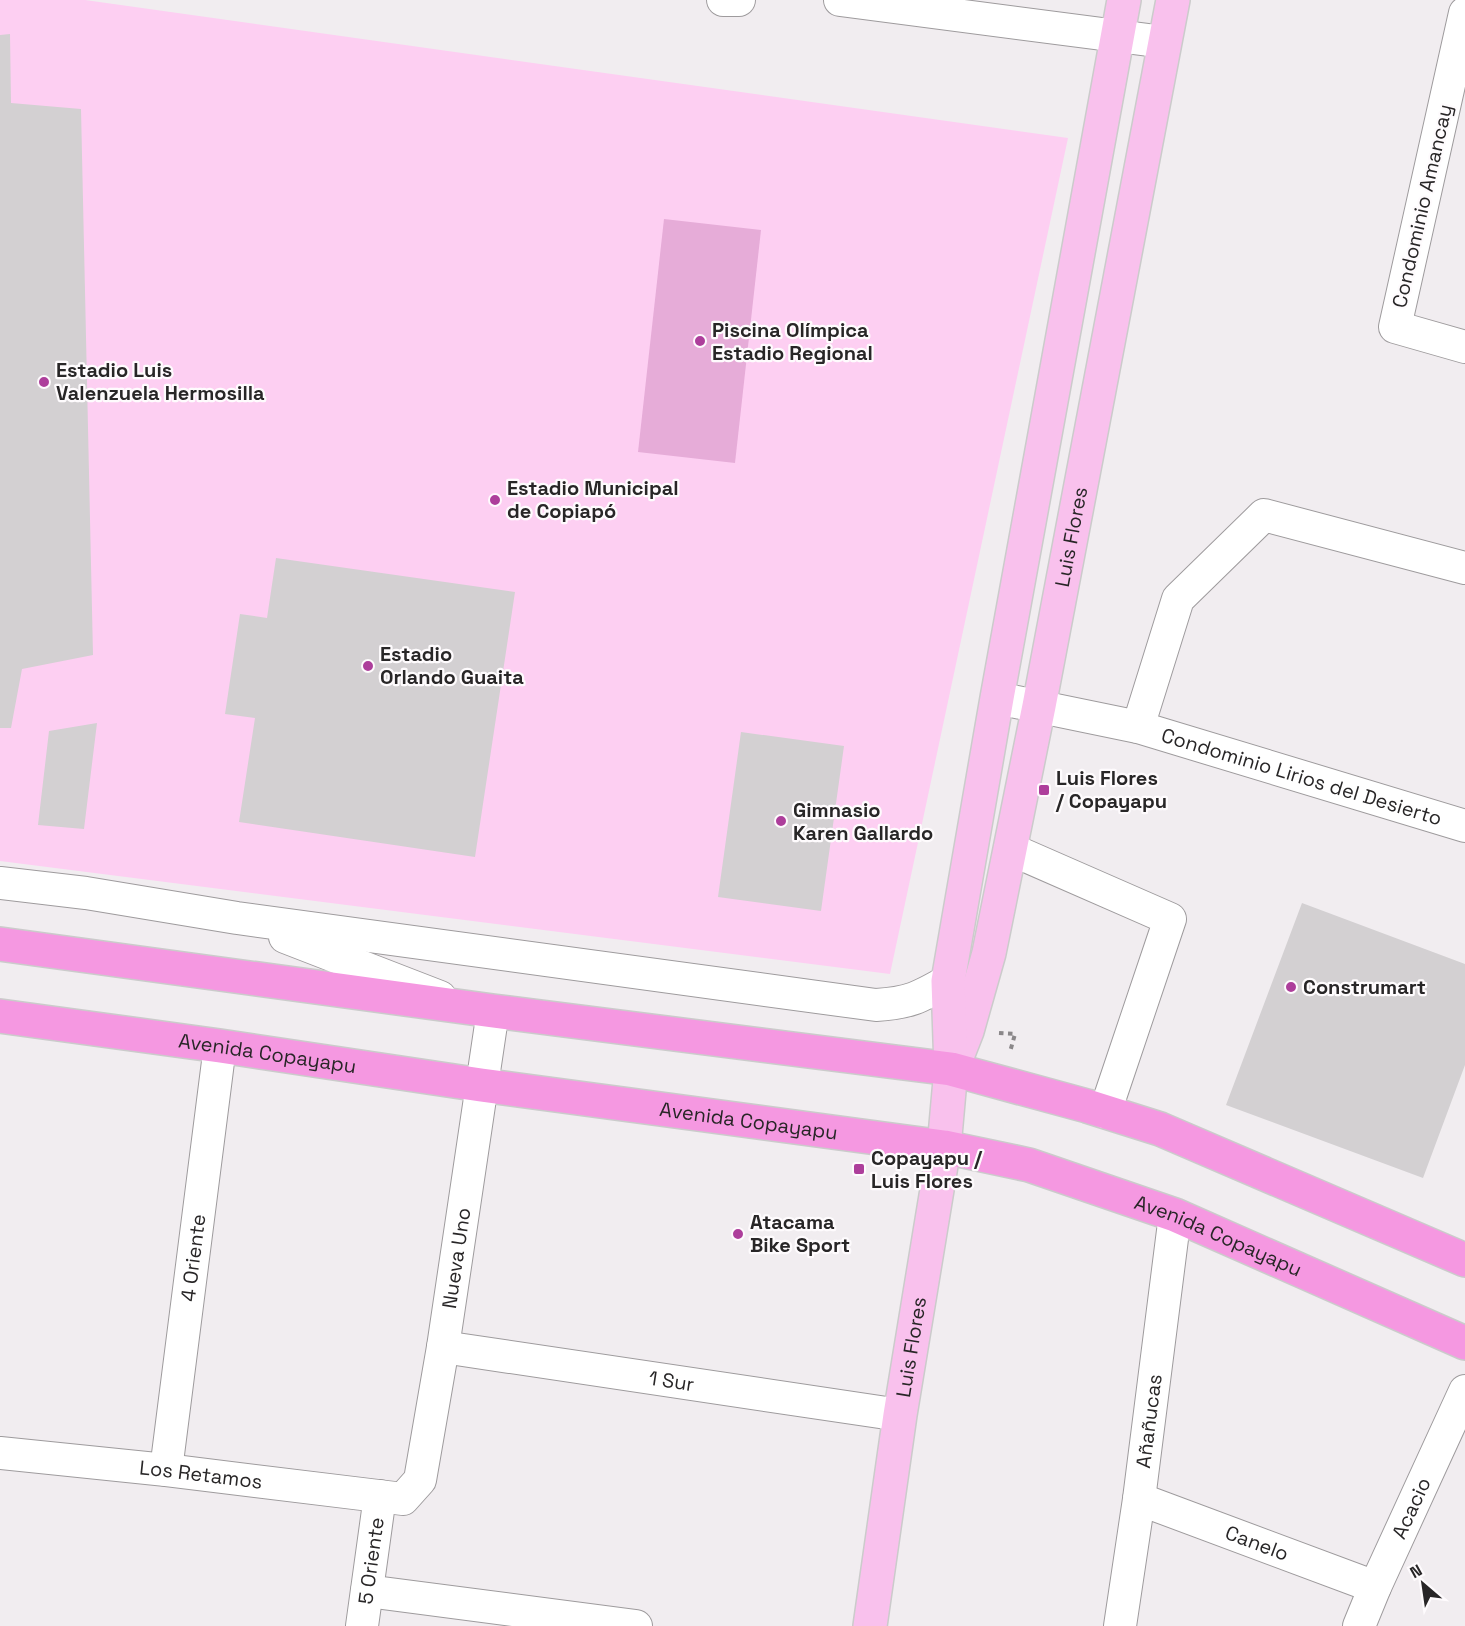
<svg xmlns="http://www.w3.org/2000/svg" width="1465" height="1626" viewBox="0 0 1465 1626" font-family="'Space Grotesk',sans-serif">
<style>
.green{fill:#fdcff2}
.water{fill:#e6acd8}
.building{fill:#d3d0d2}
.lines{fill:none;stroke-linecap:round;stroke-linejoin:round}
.minor-casing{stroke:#9e9b9d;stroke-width:34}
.major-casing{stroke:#cbcbcb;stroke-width:36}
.highway-casing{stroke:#cbcbcb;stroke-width:36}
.path{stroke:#8a8789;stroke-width:4;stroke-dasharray:4.5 4.5;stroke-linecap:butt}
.minor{stroke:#fff;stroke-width:32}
.major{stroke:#f9c1ed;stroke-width:33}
.highway{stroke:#f598e1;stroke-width:33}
.poi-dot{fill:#ad3e9b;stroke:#fefbfd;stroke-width:2}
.labels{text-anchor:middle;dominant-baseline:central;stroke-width:4.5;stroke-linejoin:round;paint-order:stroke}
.street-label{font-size:20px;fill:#282627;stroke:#fefbfd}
.poi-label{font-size:20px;font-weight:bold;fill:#282627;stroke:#fefbfd;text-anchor:start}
</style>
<rect width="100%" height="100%" fill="#f1edf0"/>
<!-- green -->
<path class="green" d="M0 0H85L1068 138 890 974 0 861Z"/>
<!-- water -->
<path class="water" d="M664 219 761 230 735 463 638 452Z"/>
<!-- building -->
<path class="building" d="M10 34 11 103 81 109 93 655 22 669 11 728H0V35Z
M276 558 515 592 475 857 239 822 255 718 225 714 240 614 267 618Z
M97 723 84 829 38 825 49 731Z
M741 732 844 746 821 911 718 897Z
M1302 903 1465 964V1065L1423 1178 1226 1105Z"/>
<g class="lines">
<!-- minor casing -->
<g class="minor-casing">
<g id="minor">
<path d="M723 0H739"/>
<path d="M840 0 1164 42"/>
<path d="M1465 13 1395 327 1465 347"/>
<path id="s1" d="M997 698 1138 727 1465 826"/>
<path d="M1138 727 1178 599 1264 515 1465 568"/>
<path d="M1010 849 1170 919 1105 1112"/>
<path d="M0 883 86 893 237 918 876 1005C910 1003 920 997 948 981"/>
<path d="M285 937 440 997"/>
<path id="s2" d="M443 1347 900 1415"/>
<path id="s3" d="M0 1453 166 1470 403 1499 420 1480 443 1347 493 1011"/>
<path id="s4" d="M166 1470 220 1046"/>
<path id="s5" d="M1139 1499 1375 1587"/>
<path d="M367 1591 636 1626"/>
<path id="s6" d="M362 1626 380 1496"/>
<path id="s7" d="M1120 1626 1139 1499 1175 1215"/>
<path id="s8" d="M1359 1626 1375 1587 1465 1391"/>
</g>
</g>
<!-- major casing -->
<g class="major-casing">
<g id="major">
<path id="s9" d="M958 1054 967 1031 989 953 1039 706 1173 0"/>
<path id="s10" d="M870 1626 900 1415 944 1147 951 1069 948 981 997 698 1124 0"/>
</g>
</g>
<!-- highway casing -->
<g class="highway-casing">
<g id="highway">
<path d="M0 944 493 1011 951 1069 1087 1106 1160 1129 1465 1260"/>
<path id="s11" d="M0 1016 220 1046 481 1085 944 1147 1029 1165 1175 1215 1465 1343"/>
</g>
</g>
<!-- path -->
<path class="path" d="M999 1033 1015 1034 1010 1052"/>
<!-- minor -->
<use href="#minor" class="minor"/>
<!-- major -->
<use href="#major" class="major"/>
<!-- highway -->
<use href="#highway" class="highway"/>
</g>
<!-- markers -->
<g class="poi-dot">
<circle cx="700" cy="341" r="6"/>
<circle cx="44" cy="382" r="6"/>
<circle cx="495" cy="500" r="6"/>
<circle cx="368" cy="666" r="6"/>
<rect x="1038" y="784" width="12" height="12" rx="3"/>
<circle cx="781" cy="821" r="6"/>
<circle cx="1291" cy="987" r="6"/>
<rect x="853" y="1163" width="12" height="12" rx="3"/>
<circle cx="738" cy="1234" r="6"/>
</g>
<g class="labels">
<!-- street labels -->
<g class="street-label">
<text transform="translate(1422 206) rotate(-77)">Condominio Amancay</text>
<text stroke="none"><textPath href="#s9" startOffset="530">Luis Flores</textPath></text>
<text stroke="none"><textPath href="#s1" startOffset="315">Condominio Lirios del Desierto</textPath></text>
<text stroke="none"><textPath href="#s11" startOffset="270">Avenida Copayapu</textPath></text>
<text stroke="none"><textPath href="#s11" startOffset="756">Avenida Copayapu</textPath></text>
<text stroke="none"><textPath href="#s11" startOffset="1242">Avenida Copayapu</textPath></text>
<text stroke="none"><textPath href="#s4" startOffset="214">4 Oriente</textPath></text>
<text stroke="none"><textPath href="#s3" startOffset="656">Nueva Uno</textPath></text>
<text stroke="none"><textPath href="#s10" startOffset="282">Luis Flores</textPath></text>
<text stroke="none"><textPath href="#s2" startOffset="231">1 Sur</textPath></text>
<text stroke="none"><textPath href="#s7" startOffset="207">Añañucas</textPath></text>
<text stroke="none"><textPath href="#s3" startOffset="202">Los Retamos</textPath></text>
<text stroke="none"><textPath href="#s8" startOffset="129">Acacio</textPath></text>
<text stroke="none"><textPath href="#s5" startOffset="126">Canelo</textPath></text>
<text stroke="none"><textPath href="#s6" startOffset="66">5 Oriente</textPath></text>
</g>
<!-- poi labels -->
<g class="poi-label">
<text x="712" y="330">Piscina Olímpica<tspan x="712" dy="23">Estadio Regional</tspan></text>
<text x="56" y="370">Estadio Luis<tspan x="56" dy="23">Valenzuela Hermosilla</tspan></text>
<text x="507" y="488">Estadio Municipal<tspan x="507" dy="23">de Copiapó</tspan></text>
<text x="380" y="654">Estadio<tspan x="380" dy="23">Orlando Guaita</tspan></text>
<text x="1056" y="778">Luis Flores<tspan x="1056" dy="23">/ Copayapu</tspan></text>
<text x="793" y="810">Gimnasio<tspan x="793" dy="23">Karen Gallardo</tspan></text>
<text x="1303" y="987">Construmart</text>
<text x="871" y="1158">Copayapu /<tspan x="871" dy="23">Luis Flores</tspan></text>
<text x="750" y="1222">Atacama<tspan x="750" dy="23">Bike Sport</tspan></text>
</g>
</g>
<!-- north arrow -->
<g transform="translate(1423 1584) rotate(331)" stroke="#fefbfd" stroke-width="4.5" paint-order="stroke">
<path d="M0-4.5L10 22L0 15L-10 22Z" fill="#282627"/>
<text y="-9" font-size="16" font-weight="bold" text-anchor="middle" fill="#282627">N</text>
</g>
</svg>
